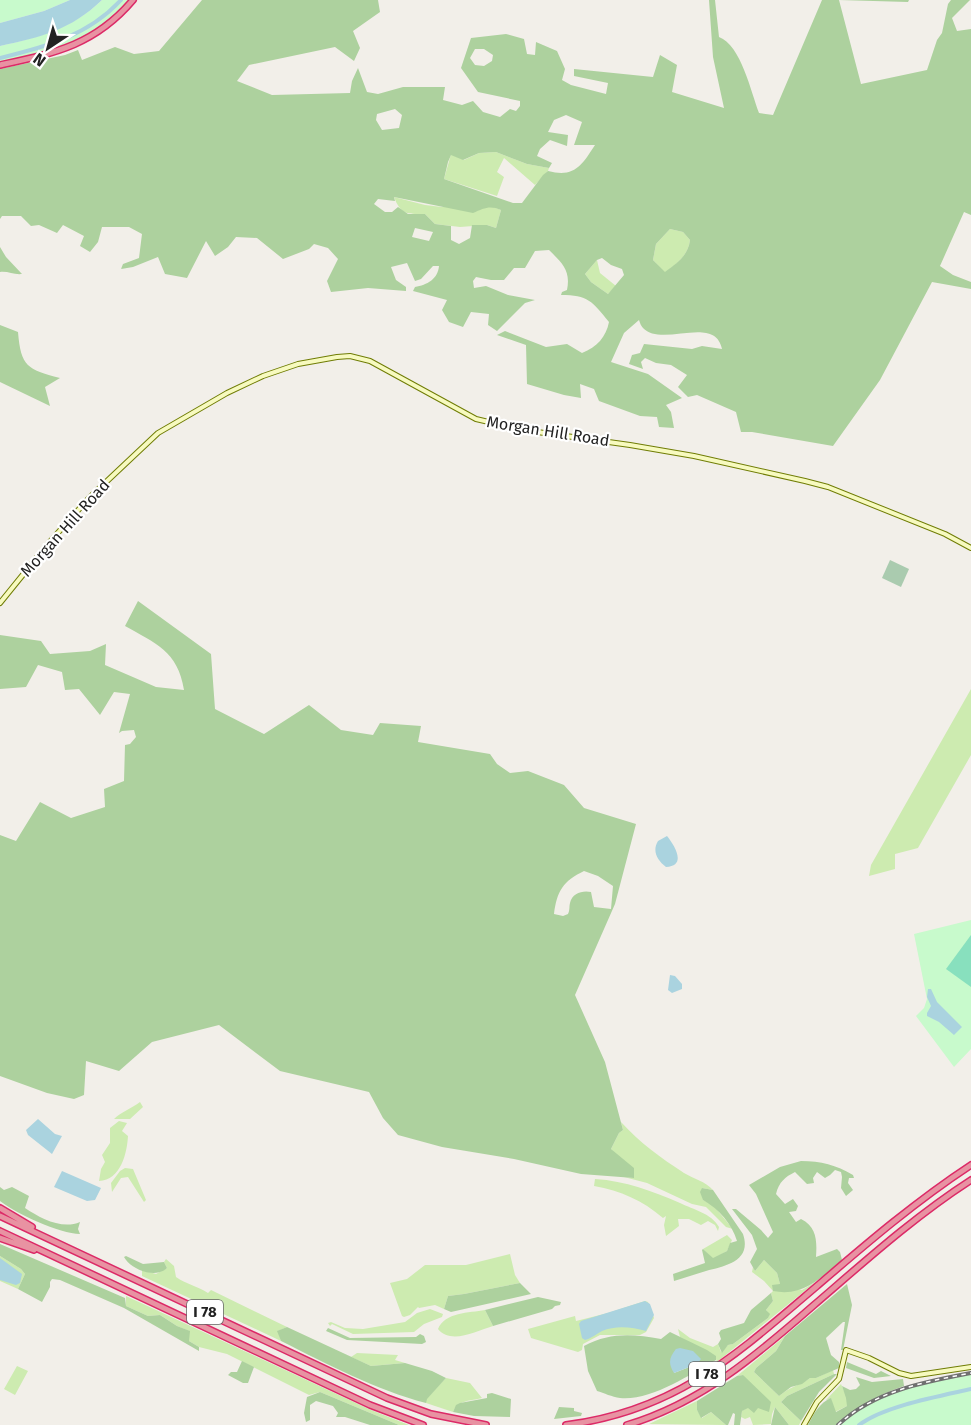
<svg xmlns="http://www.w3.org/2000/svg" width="971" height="1425" viewBox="0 0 971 1425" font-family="'Fira Sans',sans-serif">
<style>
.grass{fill:#cdebb0}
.forest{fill:#add19e;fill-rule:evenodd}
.cemetery{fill:#aacbaf}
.park{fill:#c8facc}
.pitch{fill:#88e0be}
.water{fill:#aad3df}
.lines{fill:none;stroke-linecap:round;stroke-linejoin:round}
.canal{stroke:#aad3df;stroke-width:4}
.secondary-casing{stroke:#707d05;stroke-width:6}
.highway-casing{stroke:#dc2a67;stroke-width:8}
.secondary{stroke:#f7fabf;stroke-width:4}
.highway{stroke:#e892a2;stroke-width:5}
.rail-casing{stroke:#707070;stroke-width:4}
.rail{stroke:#fff;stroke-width:1.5;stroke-dasharray:4.5;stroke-linecap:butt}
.labels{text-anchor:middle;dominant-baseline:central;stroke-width:4.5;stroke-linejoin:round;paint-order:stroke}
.shield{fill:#fff;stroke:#646464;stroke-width:1.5}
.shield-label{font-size:15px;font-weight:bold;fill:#222}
.street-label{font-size:16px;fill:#222;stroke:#fff}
</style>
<rect width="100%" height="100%" fill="#f2efe9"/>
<!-- grass -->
<path class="grass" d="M496 152 527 164 549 168 548 171 535 185 504 158 497 172 504 177 497 196 444 179 451 154 464 160 479 153Z
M394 197 425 205 442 207 491 206 501 210 496 228 487 225 460 227 435 224 425 214C407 214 401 215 394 197Z
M670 229 683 232 690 240C688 256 677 263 665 273L653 260 656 244Z
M597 260 600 273 616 286 608 294 591 282 585 274Z
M971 689V755L918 848 895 854V869L869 876 871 865Z
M140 1102 143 1107 130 1119H114C121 1112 132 1108 140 1102Z
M119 1121 127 1123 122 1131 128 1136C127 1153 121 1180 99 1181L101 1169 105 1162 102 1155 110 1143V1128Z
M621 1122C640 1143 661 1158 684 1173 694 1179 705 1181 713 1190L702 1188 703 1200 713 1205 733 1229 726 1227 706 1207 692 1204 647 1183 624 1177 634 1178 611 1149 619 1133 623 1130Z
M125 1168 133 1169 146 1200 144 1202 128 1177 121 1178 112 1192 111 1183 120 1171Z
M595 1179C626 1181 652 1191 680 1203 694 1210 711 1213 719 1227L718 1231 715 1225 708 1221 701 1225 689 1219H678L679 1226 666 1236 664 1225 666 1216 663 1218C642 1200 621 1191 594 1186Z
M727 1235 732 1240 727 1251 713 1259 703 1249Z
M510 1254 515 1275 520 1283 464 1294 448 1296 444 1309 435 1305 419 1308 418 1307 410 1315 404 1317 402 1316 390 1283 407 1279 425 1265H466Z
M0 1256 21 1269 25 1274 18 1289 0 1281Z
M166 1259 174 1266 176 1277C186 1284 197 1286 208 1293L211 1290 287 1327 278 1331 281 1341 142 1276V1270L156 1274 167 1268 164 1262Z
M764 1260 777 1273 780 1284 802 1290 817 1281 717 1362 715 1356 680 1337 678 1329 690 1338 713 1347 718 1344 721 1352 728 1345 733 1344 768 1318 769 1314 766 1310 773 1301 771 1293 773 1291 764 1281 752 1272 753 1267 755 1271Z
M126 1296 371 1410 409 1425H399L320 1392 309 1395 227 1354 199 1347 189 1341V1331L177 1326 160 1315 148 1316 126 1306Z
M645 1301 648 1302 654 1318 646 1332 640 1335H600L583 1344 582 1350 578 1352 531 1338 528 1329 575 1316 576 1321 608 1313Z
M430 1309 443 1314 442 1317 424 1324 414 1332 353 1334 332 1324 330 1326 328 1323 331 1322 345 1328 363 1329 405 1322 417 1313Z
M485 1310 493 1326C476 1331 451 1345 438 1329 445 1312 469 1313 485 1310Z
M785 1336 776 1351 756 1368 754 1372 779 1396C791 1386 799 1386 810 1378H816L833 1370 834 1374 787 1396 781 1402 801 1421 799 1425H789L775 1407 772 1414 771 1424 753 1425 750 1417 745 1419 741 1417 742 1411 748 1407 743 1375 737 1376Z
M357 1353 398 1355 395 1360 405 1363 371 1366 351 1357Z
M17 1366 28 1371 15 1395 4 1389Z
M446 1378 470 1383 482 1398C470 1401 458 1400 453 1412L426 1403V1399Z
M841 1384 847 1398V1406L835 1412 831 1399 826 1400Z
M697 1401V1410L702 1418 711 1412 726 1425 649 1424Z"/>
<!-- forest -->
<path class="forest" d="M202 0H378L380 12 353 31 360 48 354 61 335 47 249 65 237 81 272 95 350 93 352 81 358 68 367 92 378 94 403 87H445L443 100 462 105 473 101 483 112 500 117 510 109 516 111 520 106V101L478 92 461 68 471 38 506 34 524 39 527 54 535 55 536 42 557 51 565 69 562 80 571 85 606 94 608 83 574 76V69L653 77 660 55 677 65 672 92 724 108 713 57 709 0H715L719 37C741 45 751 92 759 113L773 115 822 0H909L908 2 839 0 861 84 927 70 937 40 942 33 948 4 951 0H970L952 18 957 31 971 29V215L964 212 940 266 953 275 971 282V289L932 282 880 380 833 446 752 432H741L736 412 697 395 688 397 678 387 687 375 671 365 656 363 645 358 641 362 643 369 629 364 632 355 640 353 644 344 692 349 702 346 722 349C715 314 662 348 643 328 641 326 640 323 639 320L624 333 611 362 648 374 682 398 666 405 671 412 674 428 659 427 657 417 640 416 599 401 594 389 580 384 581 398 564 395 527 384 526 345 497 335 505 331 546 347 567 344 582 353C597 347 606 337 609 322 592 301 588 295 561 295L562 292 567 290C571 270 562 263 549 250L535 251 525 268H514L504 280H491L476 277 473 281 474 288 486 286 508 295 535 300 525 303 497 331 488 325 489 314 471 312 463 327 449 322 442 310 447 300 413 291 415 287C427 285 438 279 439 266H433L421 279 415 281 407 263 391 267 396 280 406 287V291L368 288 331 292 327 281 338 259 328 248 314 244 309 249 283 259 257 238 236 237 228 247 215 256 206 241 187 278 165 274 158 257 133 267 121 269 123 264 139 258 142 234 129 227H102L98 242 90 252 80 246 84 236 63 225 57 233 39 225 31 226 21 216H2L0 219V69L65 55 78 50 82 60 115 47 134 54 159 51ZM475 49H484L493 55 492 61 484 66 475 65 470 58ZM395 109 402 115 399 128 382 130 376 120 377 114ZM566 115 582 122 574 145H595C582 165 575 178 548 171L543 175 522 203H513L444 179 448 162 451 155 463 160 479 153 496 152 527 164 549 168 552 163 537 156 540 149 550 140 567 146 568 135 548 132 554 120ZM394 197 473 213C484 208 490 205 501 210L496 228 487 225H472L470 238 459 244 451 240V226L435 224 425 214H408L398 207 392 212H385L374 204 378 199 395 201ZM415 228 433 232 429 241 412 237ZM670 229 683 232 690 240C688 256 677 263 665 272L653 260 656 244ZM602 258 611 265 622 269 624 275 608 294 591 282 585 274 597 260Z
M0 247 6 257 22 274C14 275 8 271 0 272Z
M0 325 18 332C21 367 27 369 60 378L45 387 50 406 0 382Z
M138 601 211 654 215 709 264 734 309 705 341 730 373 735 380 723 421 726 418 742 490 754 497 764 510 773 528 771 564 785 584 808 636 824 615 904 575 995 605 1062 623 1130 619 1133 611 1149 634 1168V1178L581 1174 514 1159 442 1147 398 1135 383 1118 369 1092 280 1071 219 1025 152 1042 119 1071 86 1061 84 1095 74 1099 47 1093 0 1076V835L16 841 40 802 71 818 105 807 104 789 124 781 125 745 130 744 136 737 134 730 122 731 119 733 130 694 114 692 100 715 79 689 65 690 62 672 38 665 26 687 0 689V635L41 641 50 654 90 651 106 644 105 665 156 687 184 690C178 651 155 643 125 626ZM584 871 598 876 613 886 611 909 594 907 591 892C583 890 572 893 570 903 569 907 570 910 568 914L563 916 554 914C557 891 563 881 584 871Z
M801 1161C821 1161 836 1165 853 1175L854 1178H849L848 1183 853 1190 846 1196 841 1188 842 1177 841 1172 835 1170 830 1175 825 1178 817 1172 813 1178 814 1183 807 1184 795 1172C785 1177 779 1182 776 1194L785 1204 793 1199 798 1206 796 1211 789 1212 796 1222 801 1219C817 1227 817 1241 816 1257L837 1249 840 1252 842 1260C820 1278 804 1297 773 1291L772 1285 780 1284 777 1273 764 1260 755 1271 750 1262 757 1249 752 1235 732 1209H736L761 1230 768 1238 773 1232 756 1194 749 1185 780 1167Z
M0 1187 4 1190 12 1187 29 1196 25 1208C40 1218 62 1230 80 1222L78 1229 80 1234C60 1234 15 1213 0 1201Z
M702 1188 713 1190 743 1234C752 1261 726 1266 706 1271 695 1274 685 1278 674 1281L673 1274 705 1263 702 1250 703 1249 713 1258 727 1251 730 1243 737 1241C732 1224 719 1209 703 1200L700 1192Z
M0 1244 125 1298 126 1306 148 1316 160 1315 177 1326 190 1331 189 1341 199 1347V1351L124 1308 60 1280 52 1279 50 1282V1287L42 1302 18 1289 25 1274 21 1269 0 1256Z
M126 1256 143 1264 164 1262 167 1268C156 1279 131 1270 124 1257Z
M520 1283 531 1294 451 1312 444 1309 448 1296 464 1294Z
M847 1284 852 1305 843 1350H841L845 1322H843L826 1338 831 1355 839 1362V1368L816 1378H810L802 1384 791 1387 779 1396 754 1372 756 1368 776 1351 785 1336Z
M771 1293 773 1301 766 1310 770 1314 768 1318 733 1344 728 1345 722 1353 718 1344 721 1339 719 1333 721 1330 744 1323 751 1310Z
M538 1297 561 1302 560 1305 555 1306 552 1309 493 1326 485 1310Z
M287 1327 371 1366 405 1363 432 1371 446 1378 427 1399 426 1403C376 1390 327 1364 281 1341L277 1331Z
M328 1328 350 1338 416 1337 420 1334 424 1336 426 1342 422 1344 347 1340 326 1331Z
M670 1332 707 1350 716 1356V1360C689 1375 651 1401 620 1398 612 1397 604 1393 597 1391L588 1371 584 1346C610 1332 633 1334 661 1339ZM676 1349 697 1364 674 1373Z
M242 1361 254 1367 248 1383H243L228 1375 231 1372H237Z
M847 1362 876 1374 881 1371 891 1376 874 1378 846 1368Z
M834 1374H837L819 1392 801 1421 781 1402 787 1396Z
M743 1375 771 1402 769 1412 758 1408 754 1413 748 1408 742 1411 740 1425H734L735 1414 733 1413 728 1425H726L711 1412 701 1418 697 1410V1401L737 1376Z
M856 1377 872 1382 903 1379 904 1386C878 1395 857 1407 836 1425H808C813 1415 820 1402 831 1398L836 1412 847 1406 846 1398 842 1386 850 1390 856 1389 860 1385Z
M320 1392 399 1425H370L345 1417H336L338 1413 333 1406 316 1401 310 1405V1420L306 1422 304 1413 307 1397Z
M492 1393 511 1399 510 1417 474 1416 453 1412 456 1405 460 1403 487 1398V1394Z
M559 1407 574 1408V1411L582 1413 581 1416 554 1419Z
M775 1407 789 1425H771Z"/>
<!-- cemetery -->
<path class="cemetery" d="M890 560 909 569 901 587 882 578Z"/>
<!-- park -->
<path class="park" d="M0 0H70L44 11 0 23Z
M102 0H129C88 43 55 50 0 63V46C39 37 72 29 102 0Z
M971 920V1049L954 1067 916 1016 924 1008 927 999 914 934Z
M971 1373V1425H838C874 1391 924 1382 971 1373Z"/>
<!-- pitch -->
<path class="pitch" d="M971 935V987L946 969Z"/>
<!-- water -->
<path class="water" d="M70 0H102C71 30 41 37 0 46V23L44 11Z
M667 836C675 846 687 866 666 867 657 860 652 851 658 841Z
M670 975 675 976 682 984V989L672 993 668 990Z
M928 989H931L937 1002 962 1027 954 1035 939 1022 927 1016V1013L931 1006 927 997Z
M38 1119 55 1134 62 1136 52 1154 28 1135 26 1130Z
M62 1171 101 1188 95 1200 87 1201 54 1187Z
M0 1258 22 1274 20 1283 16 1285 0 1280Z
M645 1301 650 1304 654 1315 646 1331C632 1327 616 1325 602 1331 596 1334 592 1338 585 1340L582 1338 579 1324 581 1321Z
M680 1348 693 1351 701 1359 697 1364 674 1373C668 1363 669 1358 676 1349Z"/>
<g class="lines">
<!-- canal -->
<path class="canal" d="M0 58C45 47 88 36 121 0
M859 1425C884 1406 940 1396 971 1389"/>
<!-- secondary casing -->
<g class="secondary-casing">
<path id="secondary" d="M0 603 47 545 89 498 158 433 227 393 263 376 298 364 337 357 350 356 370 361 476 419 523 430 630 445 694 456 805 481 828 487 945 534 971 548
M804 1425 817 1402 839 1379 846 1350 869 1358 899 1373 911 1376 971 1367"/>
</g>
<!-- highway casing -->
<g class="highway-casing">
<path id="highway" d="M0 65C55 53 95 45 133 0
M0 1208 32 1227
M0 1216 387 1398 431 1414 486 1425
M0 1231 370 1405 423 1425
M0 1238 34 1250
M566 1425C676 1411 736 1355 817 1286 866 1244 916 1201 971 1165
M627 1425C701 1403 757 1355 814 1305 864 1262 915 1216 971 1180"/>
</g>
<!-- secondary -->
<use href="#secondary" class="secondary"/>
<!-- highway -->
<use href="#highway" class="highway"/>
<!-- rail casing -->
<g class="rail-casing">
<path id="rail" d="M838 1425C874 1391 924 1382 971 1373"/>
</g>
<!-- rail -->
<use href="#rail" class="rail"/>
</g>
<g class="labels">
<!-- shield labels -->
<g class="shield">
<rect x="187" y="1300" width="36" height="24" rx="4.5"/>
<rect x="689" y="1362" width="36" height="24" rx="4.5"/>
</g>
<g class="shield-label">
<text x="205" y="1312">I 78</text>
<text x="707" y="1374">I 78</text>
</g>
<!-- street labels -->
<g class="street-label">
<text transform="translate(548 431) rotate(9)">Morgan Hill Road</text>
<text transform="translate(65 528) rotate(-48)">Morgan Hill Road</text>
</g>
</g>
<!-- north arrow -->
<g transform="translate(48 48) rotate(216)" stroke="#ffffff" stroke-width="4.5" paint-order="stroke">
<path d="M0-4.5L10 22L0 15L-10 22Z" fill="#222222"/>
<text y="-9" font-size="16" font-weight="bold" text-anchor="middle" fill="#222222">N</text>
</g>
</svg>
